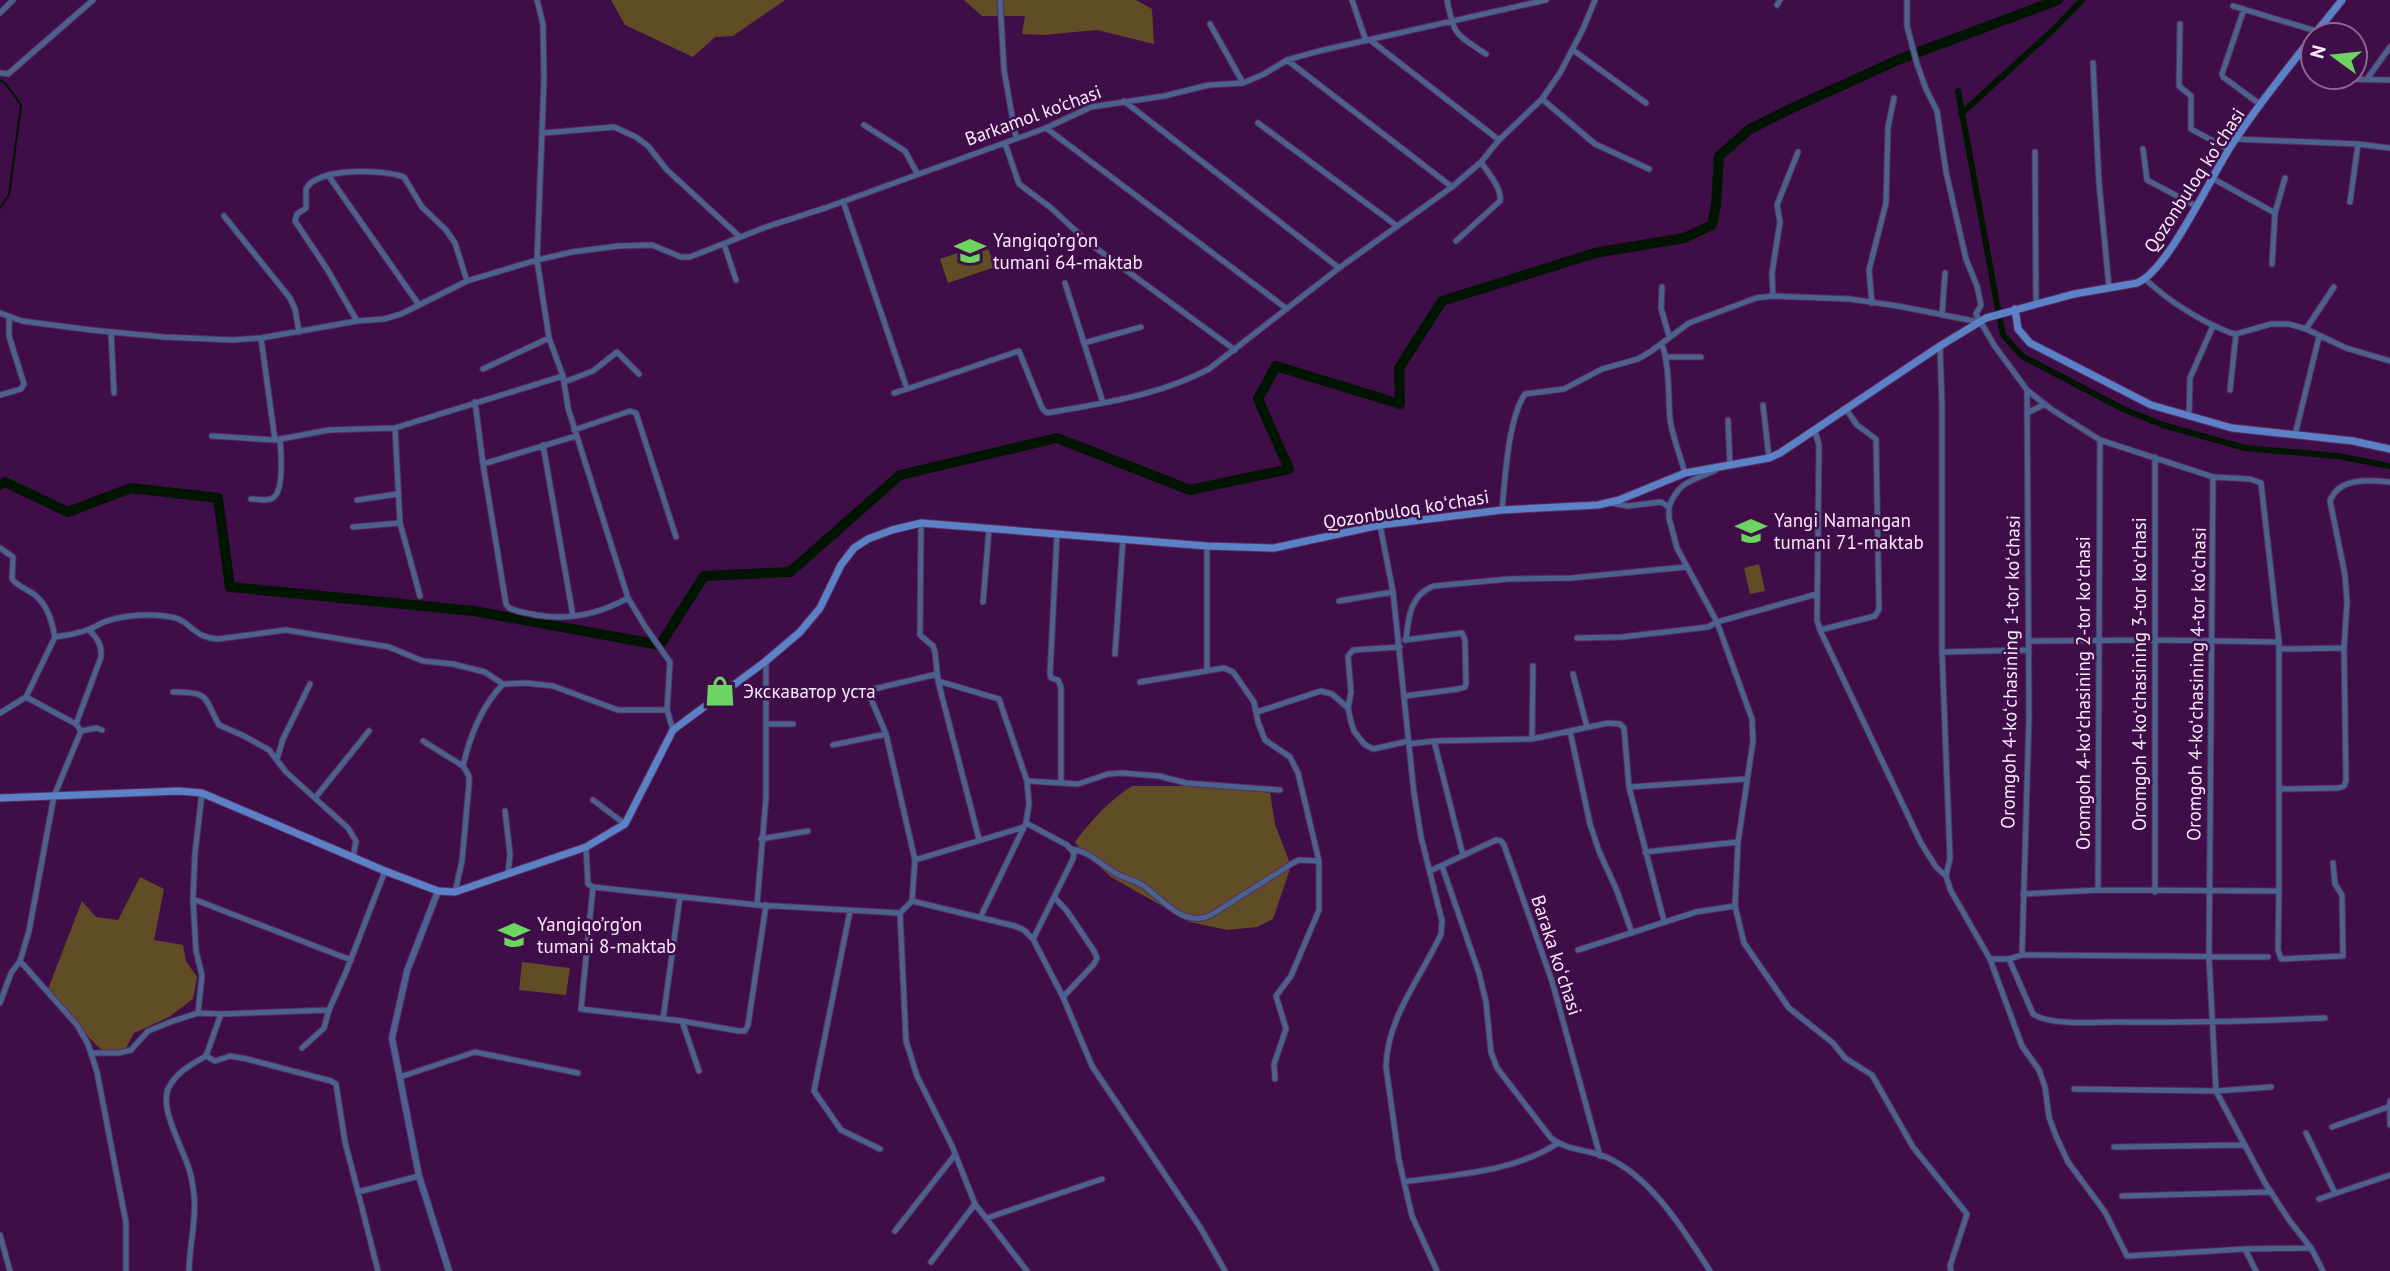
<svg xmlns="http://www.w3.org/2000/svg" width="2390" height="1271" viewBox="0 0 2390 1271" font-family="'PT Sans',sans-serif">
<style>
.green{fill:#604c25}
.lines{fill:none;stroke-linecap:round;stroke-linejoin:round}
.stream{stroke:#001500;stroke-width:2}
.canal{stroke:#001500;stroke-width:6}
.river{stroke:#001500;stroke-width:10}
.minor-casing{stroke:#592d61;stroke-width:7}
.tertiary-casing{stroke:#592d61;stroke-width:8}
.secondary-casing{stroke:#592d61;stroke-width:9}
.minor{stroke:#4a628d;stroke-width:5}
.tertiary{stroke:#4a628d;stroke-width:6}
.secondary{stroke:#5b81c6;stroke-width:7}
.labels{text-anchor:middle;dominant-baseline:central;stroke-width:5;stroke-linejoin:round;paint-order:stroke}
.street-label{font-size:19px;fill:#fae9fd;stroke:#3f0e48}
.poi-label{font-size:19px;fill:#fae9fd;stroke:#3f0e48;text-anchor:start}
</style>
<rect width="100%" height="100%" fill="#3f0e48"/>
<!-- green -->
<path class="green" d="M611 0H785L733 36 715 37 693 57 625 25Z
M964 0H1136L1152 9 1154 44 1097 30 1043 35 1022 34 1025 16H982Z
M986 243 995 267 948 283 940 259Z
M1759 564 1765 591 1750 594 1744 568Z
M1132 786H1210L1270 793 1275 824 1291 866 1273 919 1257 927 1227 930 1190 922 1111 877 1080 849 1075 842C1092 819 1109 801 1132 786Z
M140 877 164 889 154 940 183 945 186 961 197 977 193 999 169 1017 134 1033 125 1050C119 1050 110 1051 103 1050 94 1047 58 999 48 989L82 901 96 917 118 920Z
M522 962 570 968 566 995 519 990Z"/>
<g class="lines">
<!-- stream -->
<path class="stream" d="M0 80 6 84 21 105 9 195 0 208"/>
<!-- canal -->
<path class="canal" d="M1958 91 1999 315 2003 335 2022 356 2123 409 2163 425 2245 448 2338 456 2390 466
M1961 114 2052 31 2082 0"/>
<!-- river -->
<path class="river" d="M0 485 5 482 68 512 131 488 218 498 230 587 474 611 660 645 704 576 790 572 900 475 1057 438 1190 490 1289 469 1258 399 1276 366 1400 404 1399 368 1442 301 1595 253 1684 238 1712 225 1716 205 1719 156 1750 129 1790 109 1900 59 2058 0"/>
<!-- minor casing -->
<g class="minor-casing">
<path id="minor" d="M1000 0 1004 70 1016 138
M1352 0 1366 41
M1447 0C1454 36 1456 34 1486 54
M1907 0V26L1917 64 1926 89 1937 111 1946 172 1966 259 1977 286 1981 305 1976 314 1994 345 2027 390 2051 409 2100 440 2213 477 2250 479 2261 483 2279 642V891L2098 890 2100 440
M1777 5 1780 0
M2233 6 2316 31
M2244 9 2222 74 2223 77 2261 105
M0 13 13 0
M1210 24 1243 83
M2180 24 2179 86 2191 96V129L2228 149
M1370 40 1499 140
M1573 50 1646 103
M1287 60 1452 187
M2093 63 2099 183 2109 287
M0 73 8 74 93 0
M2340 79 2390 80
M2367 79 2390 47
M1542 99 1595 144 1649 169
M1124 101 1339 268
M1258 123 1397 226
M864 125 905 151 917 173
M1046 128 1287 309
M543 133 614 127 636 137 648 146 667 170 740 237
M2235 139 2358 144 2390 148
M1005 143 1019 184 1050 207 1089 243 1235 350
M2143 149 2147 180 2196 206
M2035 152 2036 304
M328 175 419 305
M2212 178 2275 213
M843 201 907 389 1019 351 1042 408 1047 413C1103 403 1158 396 1209 369L1339 268 1452 187 1481 162 1499 140 1542 99 1560 73 1583 29 1595 0
M2350 202 2358 144
M224 216 290 298 295 309 299 332
M1456 241 1500 201C1502 188 1488 173 1481 162
M724 244 736 280
M2272 264 2275 213 2285 178
M2145 279C2171 303 2198 320 2231 333L2236 334 2271 324H2289L2306 329 2346 348 2390 361
M1065 283 1103 403
M1662 287 1661 308 1669 336
M1773 296 1772 273 1780 222 1777 205 1798 152
M1872 303 1869 270 1886 203 1888 127 1894 98
M0 313 22 321 91 330 164 337 233 340 261 338 357 321 384 319 401 314 467 281 537 260 572 252 618 246 652 245 681 257H690L766 227 828 207 1046 128 1091 107 1164 96 1209 85 1243 83 1264 74 1287 60 1319 51 1546 0
M1942 315 1945 273
M357 321 327 269 295 221 297 214 306 208V189C317 167 384 169 404 177L422 207 446 230 455 243 467 281
M2306 329 2334 287
M111 332 114 393
M1084 343 1141 327
M1662 344C1670 369 1668 394 1670 420 1673 438 1680 455 1685 473
M1940 346 1942 406V652L1950 858 1946 876 1951 891 1990 959 2022 1046 2039 1070 2045 1087 2049 1117 2056 1136 2068 1162 2105 1212 2127 1256 2245 1249 2311 1248
M1667 357H1701
M483 369 549 338
M563 376 568 408 628 598 646 628 670 662 667 710
M564 382 593 371 617 352 639 374
M2230 390 2236 334
M894 393 907 389
M0 395 21 389 24 384 9 336V317
M475 402 483 464 576 436
M1763 405 1769 458
M2027 413 2045 404
M2189 416 2190 378 2213 326
M1728 420 1730 465
M395 428 400 523 420 596
M574 430 630 411 636 413 676 537
M1815 431 1819 445 1817 620 1820 630 1921 843 1936 867 1946 876
M2295 435 2319 337
M212 436 275 440 261 338
M275 440 329 430 395 428 563 376 549 338 537 260 544 80 543 24 537 0
M543 445 573 616
M483 464 506 604 509 608C517 612 527 613 536 615 570 621 599 614 628 598
M2213 477 2209 957 2216 1091 2265 1183 2289 1220 2311 1248 2323 1271
M251 499C257 499 269 502 274 497 284 489 281 451 280 439
M357 500 397 494
M1611 503 1628 506 1661 502 1669 507V518L1677 548 1717 622 1752 719 1753 741 1738 842 1735 906 1744 943 1789 1008 1833 1043 1845 1058 1872 1075 1913 1147 1967 1214 1950 1266 1951 1271
M1669 507C1679 480 1693 481 1716 470
M1502 510C1505 479 1508 419 1525 394L1564 389 1602 369 1638 359 1650 352 1689 323 1756 298 1773 296 1850 299 1898 306 1979 322
M921 523 920 635 933 646 935 652 938 681 979 839
M1380 525 1393 592 1414 793 1421 837 1442 921 1441 934C1421 978 1387 1017 1386 1067L1399 1160 1412 1216 1437 1271
M353 527 400 523
M1057 534 1050 674 1051 678 1058 680 1061 687V783
M0 548 13 557 12 579C18 587 28 589 36 596 48 606 52 622 55 637L26 697 0 713
M1339 601 1393 592
M983 602 989 529
M1820 630 1875 616 1879 609 1876 439 1857 425 1846 409
M55 637C66 635 77 634 87 630 94 628 100 623 107 621 126 615 151 613 171 617 191 620 191 637 218 639L286 630 389 647 423 661 453 664 485 672 503 684
M1577 638 1622 637 1708 627 1717 622 1817 594
M1406 640C1408 617 1411 594 1434 586L1509 579 1571 578 1686 567
M2029 641 2156 640 2279 642
M1400 647 1353 650 1348 656 1351 692 1348 708 1351 722 1354 731 1364 744 1373 749 1409 741
M2279 649 2344 648
M1942 652 2029 650
M1115 654 1123 539
M1207 671V546
M937 674 874 689 869 694 886 734 915 860 912 901 900 913 906 1041 917 1076 952 1146 975 1204 1027 1271
M1573 674 1587 727
M938 681 999 699 1027 781 1029 804 1026 823 980 918
M1140 682 1224 668 1233 672 1254 702 1258 722 1265 740 1290 757 1298 773 1319 861V910L1291 976 1276 996 1286 1029 1274 1064 1275 1079
M173 692C210 692 203 696 219 725L244 736 269 750 286 772 348 828 356 841 353 857
M1405 696 1458 689 1465 687 1466 683 1465 640 1462 633 1405 640
M1257 712 1321 691 1332 694 1348 708
M76 724 101 657C102 644 97 638 89 630
M767 724H793
M81 731 96 728 102 730
M1570 731 1590 824 1599 851 1617 891 1632 933
M1532 739 1533 666
M423 741 463 766
M1434 741 1463 855
M1409 744 1434 741 1532 739 1608 723 1620 724 1624 728 1629 787 1664 921
M833 745 886 734
M277 759 283 739 310 684
M1027 781 1078 784 1108 774 1122 773 1159 776 1186 783 1280 790
M1629 787 1746 779
M2280 789 2338 788 2344 786 2346 781 2344 648 2347 602 2345 575 2330 501C2339 477 2369 480 2390 482
M315 798 369 731
M593 800 625 824
M505 811 510 854 508 873
M1026 823 1067 845 1074 853 1073 859 1033 939
M761 839 808 831
M586 847 588 884 593 887 757 905 900 913
M1072 849C1091 852 1102 866 1119 875 1128 879 1137 881 1144 886 1164 901 1184 928 1211 915L1293 863 1299 860 1319 861
M1645 852 1738 842
M915 860 1024 827
M1442 866 1479 973 1486 1002 1491 1052 1497 1068 1551 1138C1567 1151 1587 1149 1606 1157 1652 1177 1684 1231 1710 1271
M385 871 346 972 329 1010 221 1014 206 1056 215 1061 230 1056 247 1059 331 1081 336 1084 345 1142 358 1192 419 1176
M1430 871 1496 840 1501 841 1504 845 1552 981 1600 1156
M593 887 581 1009 682 1021 739 1031H745L748 1025 766 905
M2279 891 2278 950 2281 959 2343 956 2342 895 2335 884 2333 863
M455 892 462 861 469 784V776L463 766C470 735 481 707 503 684L526 683 553 686 618 710H667L673 730
M2155 892V457
M2023 894 2098 890
M1055 898 1067 911 1094 951 1097 958 1094 964 1063 997
M193 899 351 960
M912 901 1015 926 1024 930 1033 939 1063 997 1092 1066 1200 1227 1225 1271
M757 905 766 797V661
M850 911 814 1091 841 1130 880 1149
M1578 950 1696 912 1735 906
M2022 955 2029 717 2027 390
M1990 959H2009L2022 955 2268 957
M2009 959 2033 1014C2050 1026 2096 1022 2118 1022 2187 1023 2256 1021 2325 1018
M20 961 77 1025 88 1044 97 1072 126 1223V1271
M0 1003 11 973 20 961 29 931 54 796 81 731 76 724 26 697
M198 1013 202 975 196 951 193 899 195 853 202 793
M663 1019 680 897
M682 1021 699 1071
M302 1048 324 1028 329 1010
M91 1053H119L131 1050 148 1031 173 1021 198 1013 221 1014
M400 1077 475 1052 578 1073
M2074 1089 2216 1091 2271 1087
M2390 1101V1125
M2332 1127 2388 1107
M2306 1133 2335 1193
M2114 1147 2244 1145
M1404 1182C1456 1174 1512 1173 1558 1143
M358 1192 378 1271
M2122 1196 2271 1192
M2319 1199 2390 1175
M987 1218 1102 1179
M895 1231 954 1156
M0 1235 10 1271
M2245 1249 2256 1271
M931 1262 975 1204
M189 1271C189 1246 197 1220 194 1195 193 1187 192 1177 189 1169 183 1148 158 1107 169 1087 177 1072 192 1064 206 1056"/>
</g>
<!-- tertiary casing -->
<g class="tertiary-casing">
<path id="tertiary" d="M438 891 407 971 392 1038 419 1176 449 1271"/>
</g>
<!-- secondary casing -->
<g class="secondary-casing">
<path id="secondary" d="M2314 35 2342 0
M2015 309 2018 329 2030 343 2151 405 2232 428 2353 441 2390 449
M0 798 179 791 202 793 385 871 438 891 455 892 586 847 625 824 673 730 766 661 800 632 820 608 841 565 854 548 868 539 892 530 921 523 1207 546 1274 548 1380 525 1502 510 1598 505 1619 500 1685 473 1769 458 1780 453 1940 346 1986 318 2074 294 2137 283C2169 270 2211 175 2233 143 2257 106 2286 71 2313 36"/>
</g>
<!-- minor -->
<use href="#minor" class="minor"/>
<!-- tertiary -->
<use href="#tertiary" class="tertiary"/>
<!-- secondary -->
<use href="#secondary" class="secondary"/>
</g>
<!-- icons -->
<defs>
<g id="school-bare" transform="scale(2.415)"><path d="M0-5L7-2L0 1L-7-2ZM-4 1L0 2.5L4 1V4Q0 6-4 4Z" fill="#6dd361" stroke="#3f0e48" stroke-width="2.5" paint-order="stroke"/></g>
<g id="shop-bare" transform="scale(2.415)"><path d="M-5-2.5h2.3a2.7 3.5 0 0 1 5.4 0H5L5.5 6h-11ZM-1.5-2.5h3a1.5 2.3 0 0 0-3 0Z" fill="#6dd361" stroke="#3f0e48" stroke-width="2.5" paint-order="stroke"/></g>
</defs>
<g fill-rule="evenodd">
<use href="#school-bare" x="970" y="251"/>
<use href="#school-bare" x="1751" y="531"/>
<use href="#shop-bare" x="720" y="691"/>
<use href="#school-bare" x="514" y="935"/>
</g>
<g class="labels">
<!-- street labels -->
<g class="street-label">
<text transform="translate(1033 115) rotate(-20)">Barkamol ko'chasi</text>
<text transform="translate(2194 180) rotate(-57)">Qozonbuloq koʻchasi</text>
<text transform="translate(1406 509) rotate(-9)">Qozonbuloq koʻchasi</text>
<text transform="translate(2010 672) rotate(-89)">Oromgoh 4-koʻchasining 1-tor koʻchasi</text>
<text transform="translate(2139 674) rotate(-90)">Oromgoh 4-koʻchasining 3-tor koʻchasi</text>
<text transform="translate(2196 684) rotate(-89)">Oromgoh 4-koʻchasining 4-tor koʻchasi</text>
<text transform="translate(2083 693) rotate(-90)">Oromgoh 4-koʻchasining 2-tor koʻchasi</text>
<text transform="translate(1557 955) rotate(72)">Baraka koʻchasi</text>
</g>
<!-- poi labels -->
<g class="poi-label">
<text x="993" y="240">Yangiqo’rg’on<tspan x="993" dy="22">tumani 64-maktab</tspan></text>
<text x="1774" y="520">Yangi Namangan<tspan x="1774" dy="22">tumani 71-maktab</tspan></text>
<text x="743" y="691">Экскаватор уста</text>
<text x="537" y="924">Yangiqo’rg’on<tspan x="537" dy="22">tumani 8-maktab</tspan></text>
</g>
</g>
<!-- north arrow -->
<g transform="translate(2334 56) rotate(285)"><circle r="33" fill="#3f0e48" stroke="#8a6690" stroke-width="2"/>
<path d="M0-5L12 26L0 18L-12 26Z" fill="#6dd361"/>
<text y="-10" font-size="19" font-weight="bold" text-anchor="middle" fill="#fae9fd">N</text>
</g>
</svg>
